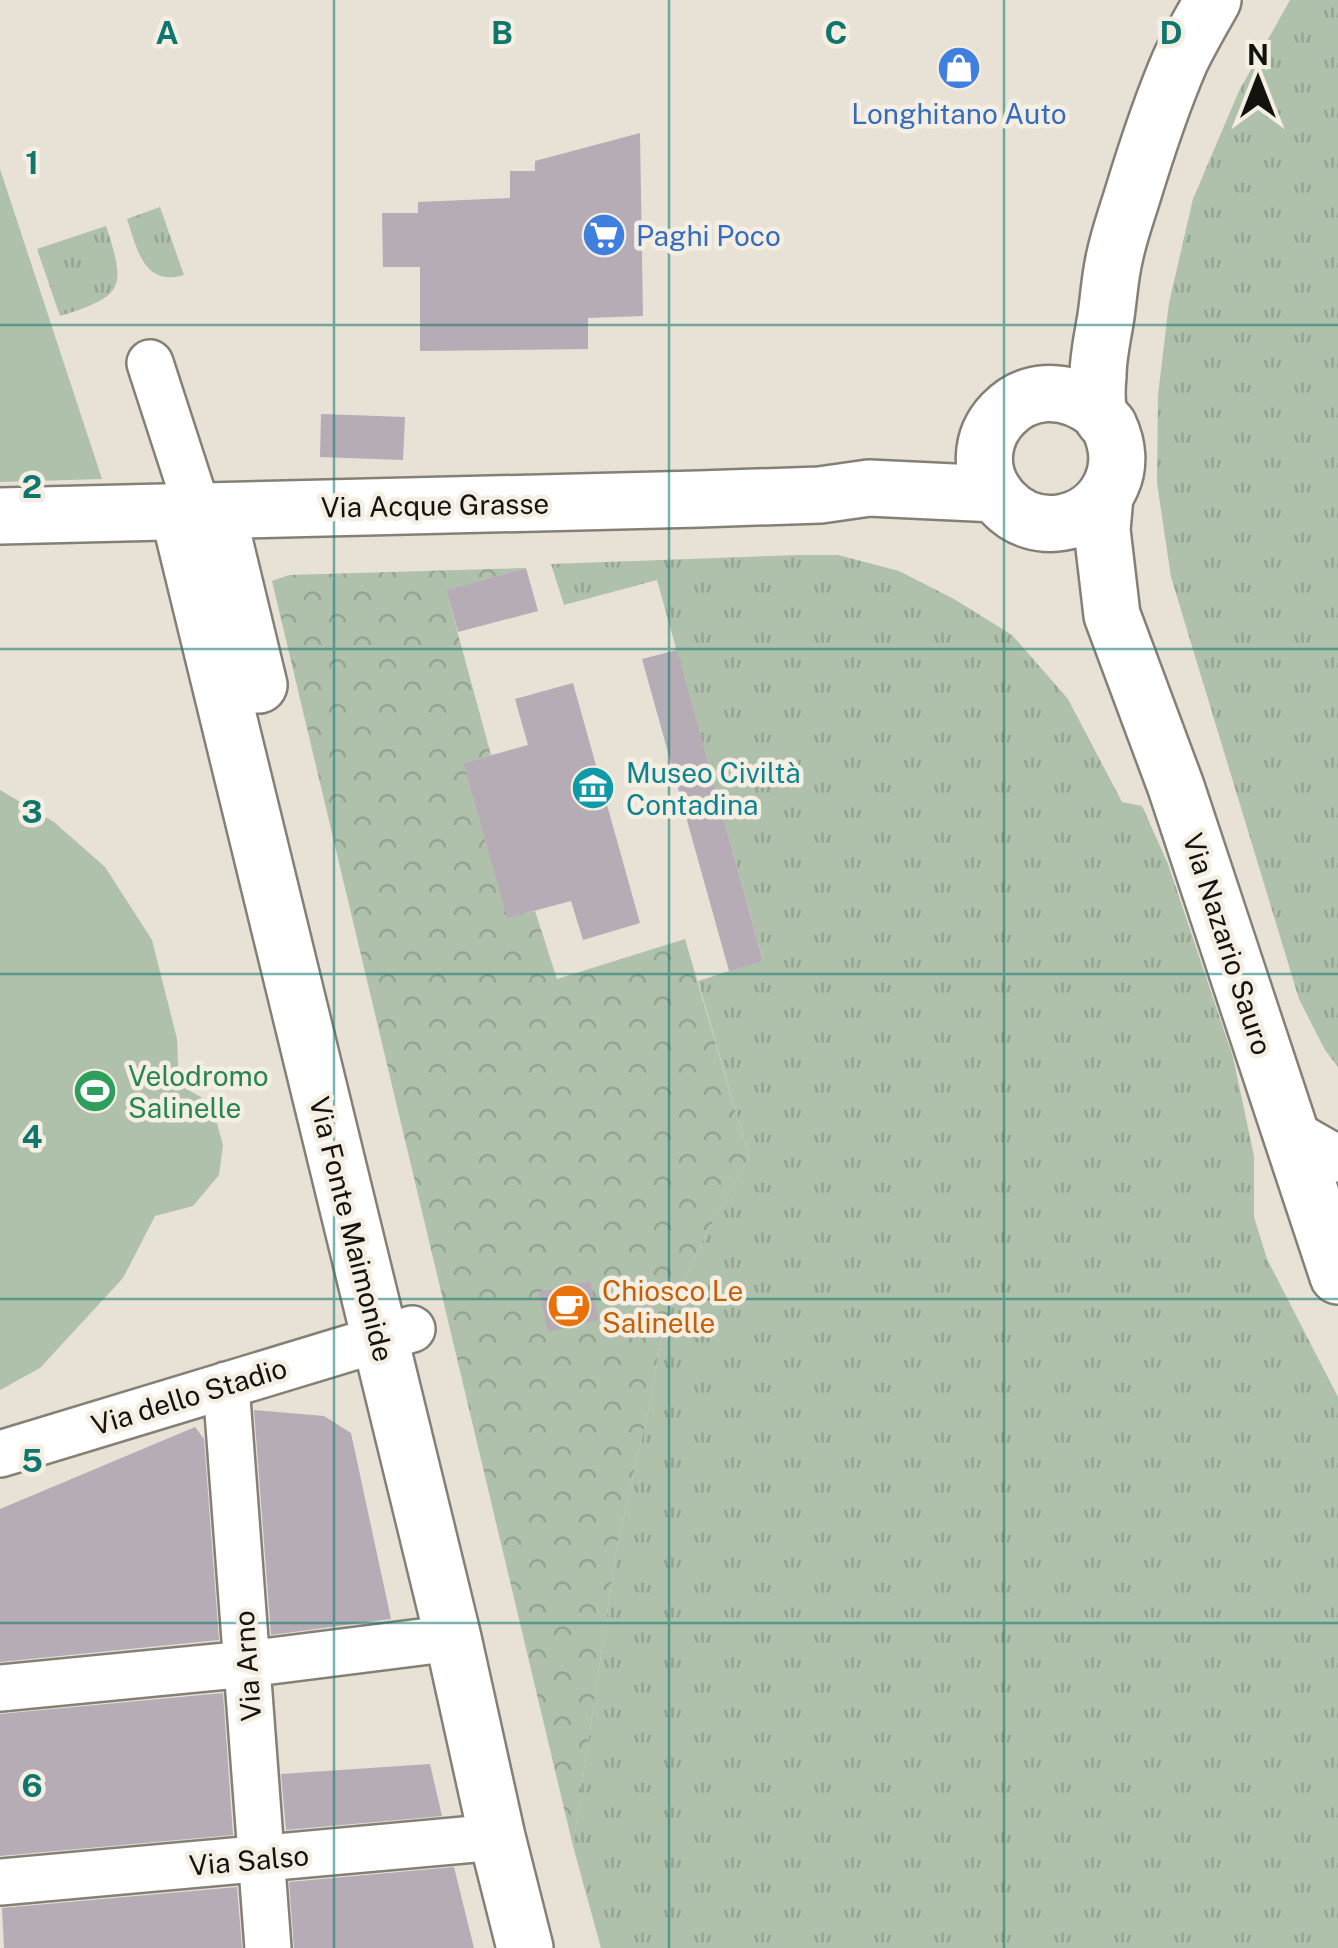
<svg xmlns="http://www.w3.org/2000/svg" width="1338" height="1948" viewBox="0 0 1338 1948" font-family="'Public Sans',sans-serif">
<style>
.grass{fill:url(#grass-tufts)}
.park{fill:url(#park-crowns)}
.garden{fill:#afc0ab}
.building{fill:#b6acb5}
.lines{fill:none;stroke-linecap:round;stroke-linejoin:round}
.street-casing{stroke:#858075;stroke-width:50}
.secondary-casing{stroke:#858075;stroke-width:60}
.street{stroke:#fff;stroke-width:45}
.secondary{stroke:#fff;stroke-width:55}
.grid{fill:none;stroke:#0f766e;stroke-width:2.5;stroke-opacity:0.55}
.labels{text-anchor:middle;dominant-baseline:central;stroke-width:9;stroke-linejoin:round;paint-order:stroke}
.shop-label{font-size:28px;fill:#366cbe;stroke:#f4eee3}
.street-label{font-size:28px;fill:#14120e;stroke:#f4eee3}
.culture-label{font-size:28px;fill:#0d838f;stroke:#f4eee3;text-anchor:start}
.leisure-label{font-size:28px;fill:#27864d;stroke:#f4eee3;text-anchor:start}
.food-label{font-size:28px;fill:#c56008;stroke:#f4eee3;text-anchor:start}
.grid-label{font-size:32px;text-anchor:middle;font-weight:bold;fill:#0f766e;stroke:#f4eee3;stroke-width:9;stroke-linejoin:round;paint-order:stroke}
</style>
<defs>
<pattern id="grass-tufts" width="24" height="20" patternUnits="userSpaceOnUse" patternTransform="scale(2.5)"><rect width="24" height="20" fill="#afc0ab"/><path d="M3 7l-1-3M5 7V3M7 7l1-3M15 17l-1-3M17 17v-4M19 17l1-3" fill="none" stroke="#96a492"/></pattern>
<pattern id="park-crowns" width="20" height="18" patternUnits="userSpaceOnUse" patternTransform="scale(2.5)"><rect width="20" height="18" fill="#afc0ab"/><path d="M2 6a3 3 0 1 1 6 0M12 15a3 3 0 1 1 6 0" fill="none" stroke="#96a492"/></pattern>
</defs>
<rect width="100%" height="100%" fill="#e7e1d6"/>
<!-- grass -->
<path class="grass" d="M1290 0H1338V1067L1325 1050 1299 999 1171 577 1157 483 1158 395 1169 303 1193 199 1239 91Z
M160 207 184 275C144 287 137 249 127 219Z
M106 226C127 289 123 296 60 316L37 249Z
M799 555H838L899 571 954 599 1012 635 1068 699 1122 802 1142 806 1168 864 1233 1057 1254 1156V1217L1267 1259 1338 1397V1948H601L573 1846 617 1546 649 1407 664 1324 706 1234 749 1157 698 981 763 960 657 580 564 605 551 564Z"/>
<!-- park -->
<path class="park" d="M526 568 446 590 491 755 463 763 507 917 535 911 557 979 685 939 749 1157 706 1234 664 1324 649 1407 617 1546 573 1846 272 581 289 575Z"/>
<!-- garden -->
<path class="garden" d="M0 169 102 479 0 482Z
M0 790 54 822 105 867 152 940 177 1039 179 1085 201 1097 216 1120 223 1145 219 1175 193 1206 155 1216 123 1278 40 1368 0 1390Z"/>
<!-- building -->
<path class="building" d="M640 133 643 316 588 318V349L420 351V267H383L382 213H418V202L510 198V171H535V161Z
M321 414 405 417 403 460 320 457Z
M526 568 538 611 458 632 446 590Z
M677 650 763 961 729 971 642 659Z
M573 683 640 923 583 940 571 901 507 918 463 763 528 745 515 699Z
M590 1281 599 1320 548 1332 539 1292Z
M254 1410 324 1416 351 1433 391 1619 271 1635Z
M195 1427 204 1439 219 1640 0 1662V1509Z
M223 1693 233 1835 0 1856V1714Z
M430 1764 442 1816 286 1830 281 1774Z
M454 1867 474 1948H294L289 1882Z
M237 1887 242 1948H4L2 1908Z"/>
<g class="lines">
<!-- street casing -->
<g class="street-casing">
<path id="street" d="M150 363 198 511
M1289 1131 1338 1159
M226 1385 268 1948
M0 1454 412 1329
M0 1688 247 1664 453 1638
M0 1882 497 1837"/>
</g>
<!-- secondary casing -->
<g class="secondary-casing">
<path id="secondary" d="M1099 412C1025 354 948 445 1003 503 1035 537 1092 527 1111 485 1120 466 1118 445 1109 426 1106 422 1102 419 1100 414 1096 405 1097 386 1098 376 1098 356 1103 336 1106 316 1109 296 1110 275 1115 255 1119 236 1126 216 1132 197 1146 151 1161 105 1180 61 1190 40 1202 20 1213 0
M1105 496 1102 530 1112 615 1176 787 1338 1276
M178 511 453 1638 497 1837 525 1948
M217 511 259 685
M0 516 699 499 820 495 869 488 996 494"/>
</g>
<!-- street -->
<use href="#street" class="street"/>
<!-- secondary -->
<use href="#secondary" class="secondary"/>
</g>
<!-- grid -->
<path class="grid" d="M334 0V1948M669 0V1948M1004 0V1948M0 325H1338M0 649H1338M0 974H1338M0 1299H1338M0 1623H1338"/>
<!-- icons -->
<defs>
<g id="shop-disc" transform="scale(2.25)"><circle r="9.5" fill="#3f7fe0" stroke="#f4eee3"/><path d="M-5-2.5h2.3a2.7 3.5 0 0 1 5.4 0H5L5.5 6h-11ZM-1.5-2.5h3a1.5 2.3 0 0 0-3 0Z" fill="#fff"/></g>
<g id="supermarket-disc" transform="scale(2.25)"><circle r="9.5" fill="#3f7fe0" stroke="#f4eee3"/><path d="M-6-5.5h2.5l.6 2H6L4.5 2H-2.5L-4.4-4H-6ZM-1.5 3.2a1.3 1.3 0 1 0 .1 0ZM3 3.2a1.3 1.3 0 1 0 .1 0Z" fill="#fff"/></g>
<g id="museum-disc" transform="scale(2.25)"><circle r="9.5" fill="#0f9aa8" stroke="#f4eee3"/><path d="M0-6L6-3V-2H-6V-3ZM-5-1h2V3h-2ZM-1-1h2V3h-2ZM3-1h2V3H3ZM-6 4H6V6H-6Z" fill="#fff"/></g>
<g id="stadium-disc" transform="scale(2.25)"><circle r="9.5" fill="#2e9e5b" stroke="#f4eee3"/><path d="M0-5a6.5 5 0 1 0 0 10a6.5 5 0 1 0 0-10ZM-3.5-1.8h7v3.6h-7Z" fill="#fff"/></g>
<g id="cafe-disc" transform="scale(2.25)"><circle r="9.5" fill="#e8710a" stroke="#f4eee3"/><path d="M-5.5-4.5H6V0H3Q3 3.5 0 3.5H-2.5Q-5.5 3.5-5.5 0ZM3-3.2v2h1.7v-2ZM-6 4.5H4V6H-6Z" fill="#fff"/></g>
</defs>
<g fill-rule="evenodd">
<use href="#shop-disc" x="959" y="68"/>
<use href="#supermarket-disc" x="604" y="235"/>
<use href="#museum-disc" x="593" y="788"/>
<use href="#stadium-disc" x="95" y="1091"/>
<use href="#cafe-disc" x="569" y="1306"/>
</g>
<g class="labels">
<!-- shop labels -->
<g class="shop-label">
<text x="959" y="113">Longhitano Auto</text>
<text x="636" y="235" text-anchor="start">Paghi Poco</text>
</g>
<!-- street labels -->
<g class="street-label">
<text transform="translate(435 505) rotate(-1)">Via Acque Grasse</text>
<text transform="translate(1228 944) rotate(72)">Via Nazario Sauro</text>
<text transform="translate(352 1229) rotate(76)">Via Fonte Maimonide</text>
<text transform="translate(189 1396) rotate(-17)">Via dello Stadio</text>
<text transform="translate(247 1666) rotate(-94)">Via Arno</text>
<text transform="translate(249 1860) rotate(-5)">Via Salso</text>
</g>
<!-- culture labels -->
<g class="culture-label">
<text x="626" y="772">Museo Civiltà<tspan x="626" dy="32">Contadina</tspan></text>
</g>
<!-- leisure labels -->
<g class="leisure-label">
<text x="128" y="1075">Velodromo<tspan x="128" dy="32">Salinelle</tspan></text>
</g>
<!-- food labels -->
<g class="food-label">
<text x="602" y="1290">Chiosco Le<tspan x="602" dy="32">Salinelle</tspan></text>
</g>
</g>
<g class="grid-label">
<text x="167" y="44">A</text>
<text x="502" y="44">B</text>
<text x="836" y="44">C</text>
<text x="1171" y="44">D</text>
<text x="32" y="174">1</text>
<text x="32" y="498">2</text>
<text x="32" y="823">3</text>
<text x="32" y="1148">4</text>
<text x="32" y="1472">5</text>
<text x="32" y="1797">6</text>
</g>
<!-- north arrow -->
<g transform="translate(1258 80)" stroke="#f4eee3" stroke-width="8" paint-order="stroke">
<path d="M0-8L18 38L0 25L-18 38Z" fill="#14120e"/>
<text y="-15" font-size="28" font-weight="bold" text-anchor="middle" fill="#14120e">N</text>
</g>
</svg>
